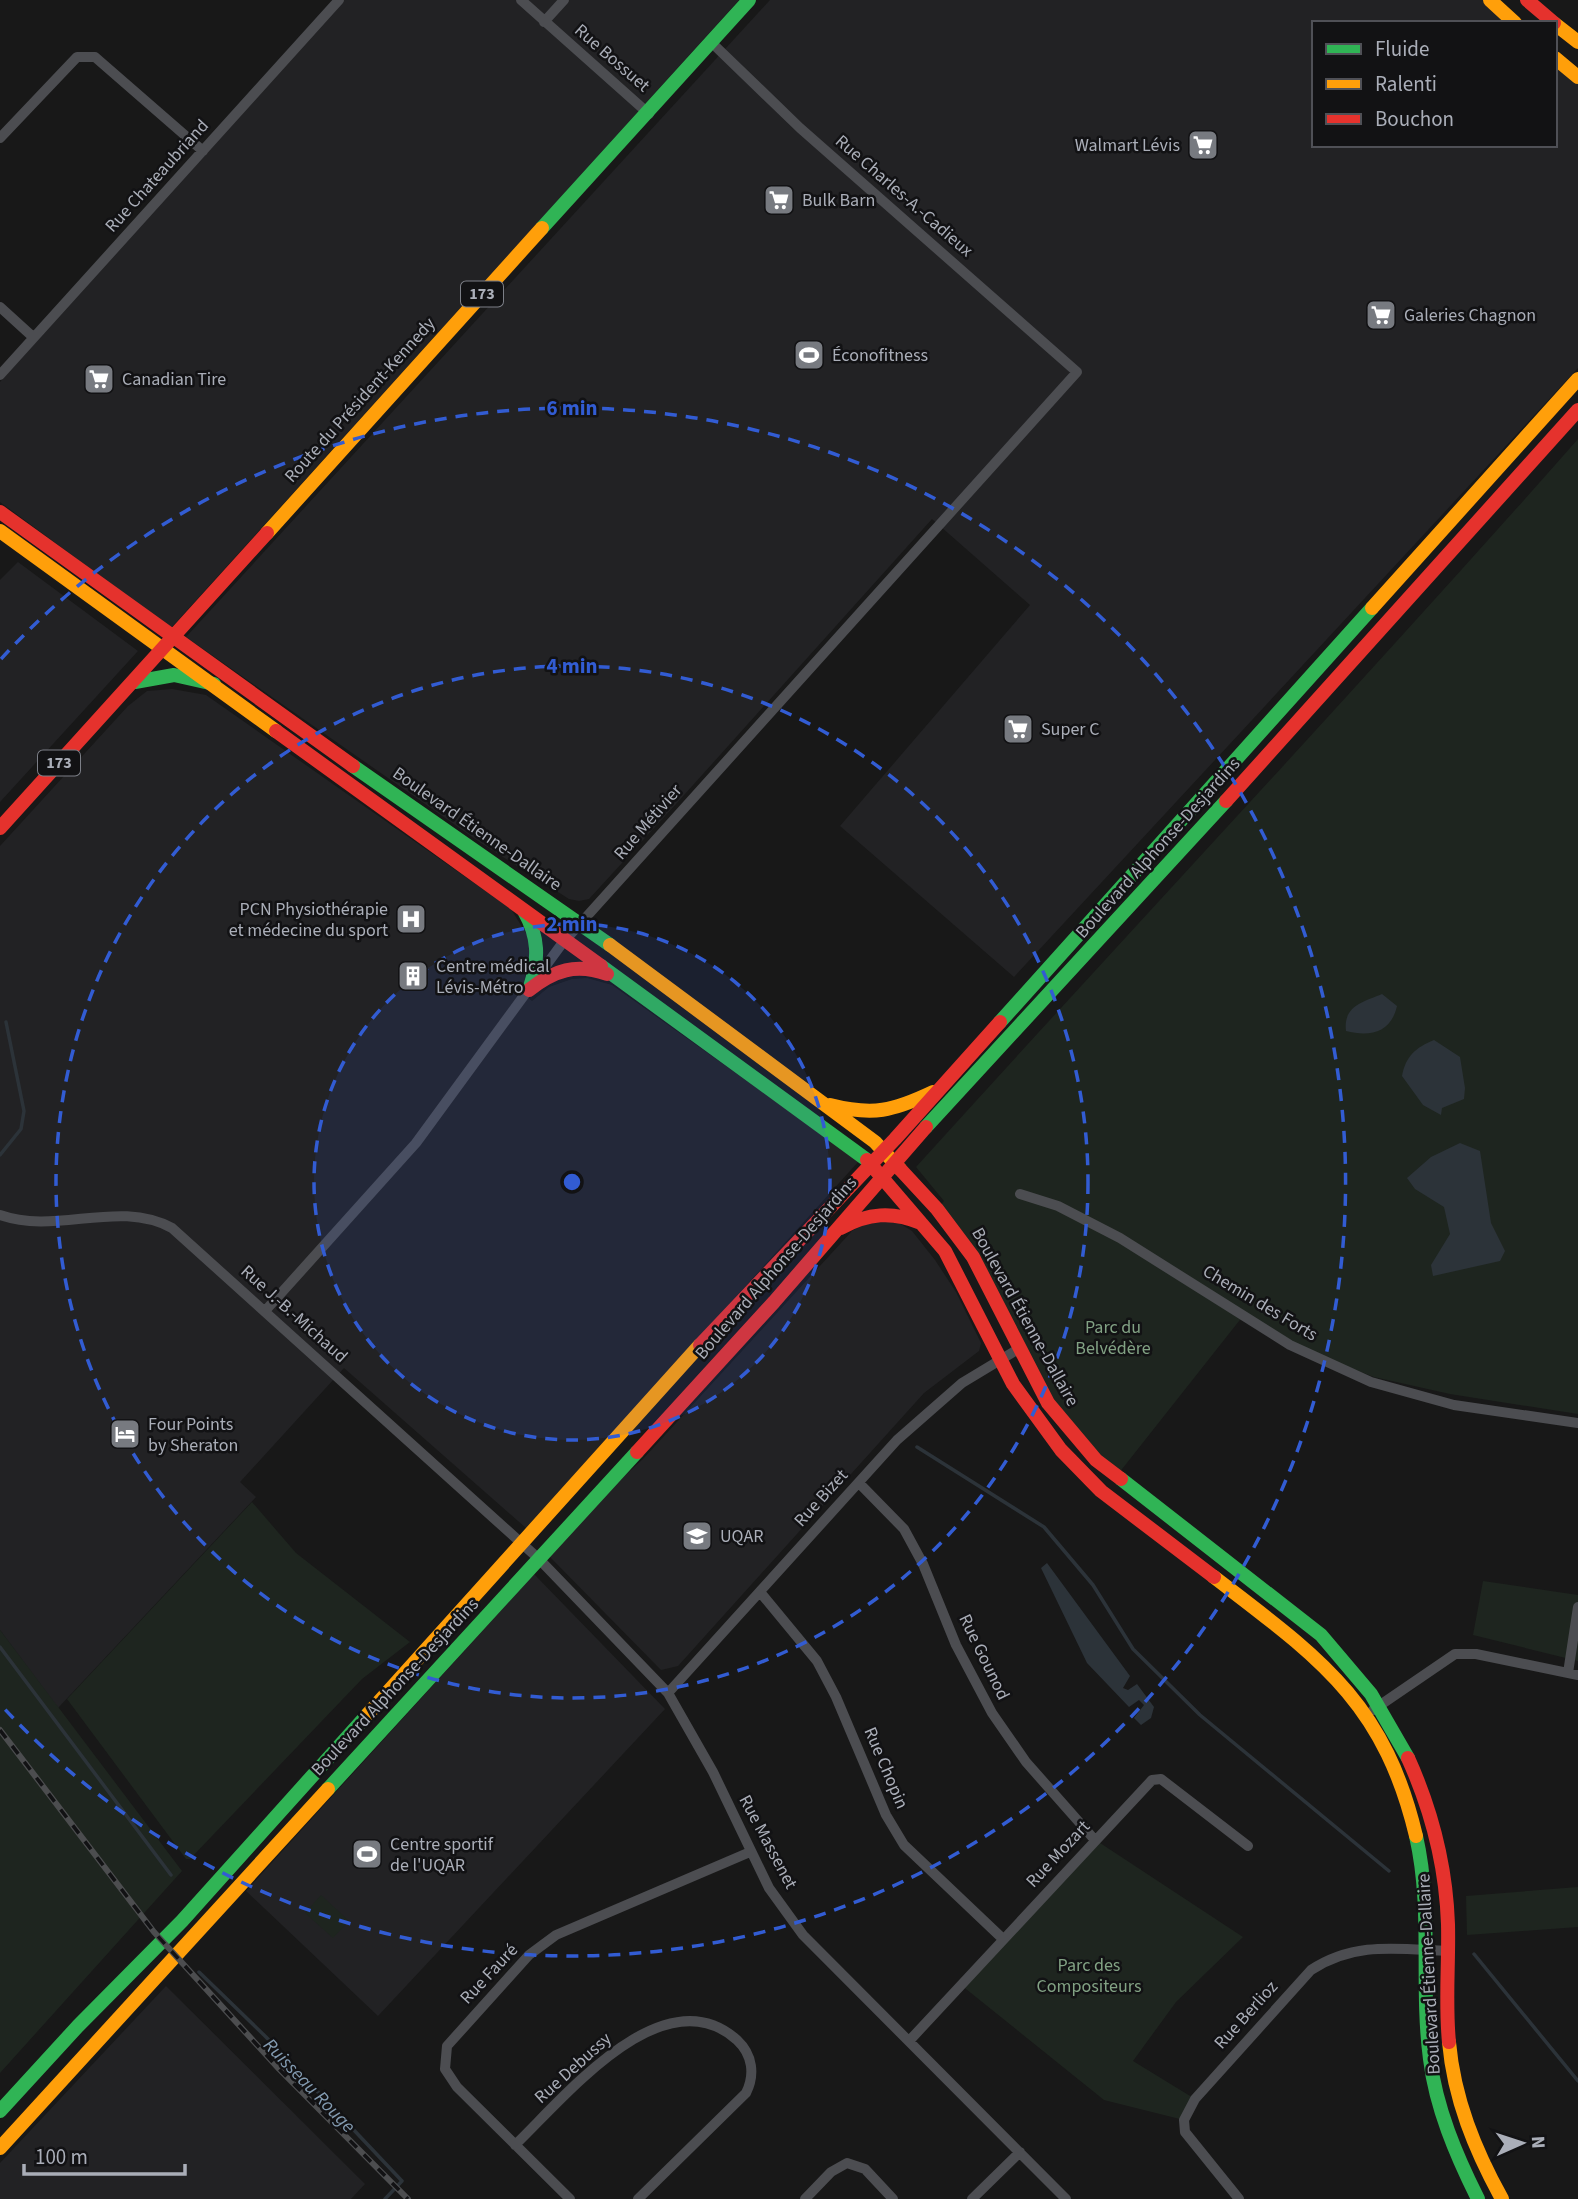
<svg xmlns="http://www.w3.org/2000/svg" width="1578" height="2199" viewBox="0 0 1578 2199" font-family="'Source Sans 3',sans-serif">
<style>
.built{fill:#222224}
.green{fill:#1e251f}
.water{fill:#2c3339}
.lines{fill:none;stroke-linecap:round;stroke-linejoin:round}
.stream{stroke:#2c3339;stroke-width:3.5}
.street{stroke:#4c4d51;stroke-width:10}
.fast{stroke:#30b455;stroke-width:14}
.slow{stroke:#ff9f0a;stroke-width:14}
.jam{stroke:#e5322d;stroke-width:14}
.rail-casing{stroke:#4c4d4f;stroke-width:6}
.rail{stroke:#121214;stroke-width:3.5;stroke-dasharray:10;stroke-linecap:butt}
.ring{fill:none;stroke:#325cd3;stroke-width:3.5;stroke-dasharray:12 9}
.labels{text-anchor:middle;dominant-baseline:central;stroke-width:5;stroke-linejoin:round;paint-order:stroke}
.shield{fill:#121214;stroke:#7c7f87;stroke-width:2}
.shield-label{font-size:16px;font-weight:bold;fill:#aaaeb8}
.street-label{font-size:18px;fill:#aaaeb8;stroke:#121214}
.poi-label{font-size:18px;fill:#aaaeb8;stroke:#121214;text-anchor:start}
.park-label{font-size:18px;fill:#82a284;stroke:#121214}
.water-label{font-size:19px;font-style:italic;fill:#839bb1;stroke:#121214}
.centre{fill:#325cd3;stroke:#121214;stroke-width:3.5}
.ring-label{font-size:21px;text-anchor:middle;font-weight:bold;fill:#325cd3;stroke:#121214;stroke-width:5;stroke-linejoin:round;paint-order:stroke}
</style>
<rect width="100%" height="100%" fill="#181818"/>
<!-- built -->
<path class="built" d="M341 0H739L171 628 0 502V382Z
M770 0H1484L1511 23H1314V145H1555V60L1578 79V368L1014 977 840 826 1030 605 932 519 676 804 589 899 579 901 569 899 481 843 186 637Z
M18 562 138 651 0 802V580Z
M172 689 206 695 511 909 527 935 531 955 521 992 532 1001 549 987 572 979 587 978 612 985 859 1161 526 1528 344 1368 240 1482 256 1497 58 1708 0 1630V846L128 706 147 691Z
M883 1221 899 1223 912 1231 935 1260 956 1292 981 1343 979 1351 924 1393 678 1666 661 1670 549 1556 607 1492 643 1459 852 1231 863 1225Z
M534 1574 665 1709 378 2016 246 1891Z
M166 1986 365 2184 351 2199H0V2163Z"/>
<!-- green -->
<path class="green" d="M1578 439V1414L1450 1394 1374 1377 1290 1345 1243 1316 1115 1478 1060 1420 937 1209 944 1201 916 1167C1136 924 1361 685 1578 439Z
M252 1502 296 1553 410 1642 362 1679 190 1859H186L67 1699Z
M1483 1581 1578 1595V1661L1473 1635Z
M0 1630 182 1871 0 2073Z
M1094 1839 1243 1937 1176 2002 1133 2061 1195 2099 1184 2120 1104 2100 961 1985Z
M1578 1887V1927L1467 1935 1466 1896Z
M321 1895 349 1921 333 1938 305 1913Z"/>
<!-- water -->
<path class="water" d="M1382 994 1397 1006C1391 1033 1370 1037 1346 1031 1343 1006 1363 1002 1382 994Z
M1434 1040 1460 1057 1465 1088 1464 1099 1442 1108 1441 1115 1423 1105 1402 1076C1406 1056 1415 1048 1434 1040Z
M1460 1143 1480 1151 1491 1223 1505 1251 1500 1261 1433 1276 1431 1265 1450 1234 1444 1207 1415 1189 1407 1178 1431 1157Z
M1047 1563 1130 1676 1123 1688 1128 1690 1137 1684 1154 1707 1151 1718 1141 1725 1134 1718 1144 1705 1139 1700 1129 1707 1087 1663 1041 1568Z"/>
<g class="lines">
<!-- stream -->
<path class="stream" d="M0 1155 21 1129 24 1111 6 1022
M917 1447 1044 1527 1093 1585 1133 1649 1200 1715 1389 1871
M0 1647 171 1875
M1474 1954 1578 2081
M199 1972 266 2037 402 2181 385 2199"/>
<!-- street -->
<path class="street" d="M521 0 649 114
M544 22 564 0
M0 138 77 57H95L203 151
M0 307 33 337
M0 375 339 0
M1020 1194 1058 1206 1120 1238 1290 1345 1371 1382 1454 1405 1578 1423
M0 1215C57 1235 118 1199 172 1228L539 1559 668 1693 713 1772 769 1888 803 1935 1066 2199
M265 1311 416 1143 561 945 1077 372 800 128 712 43
M859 1483 904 1529 923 1564 956 1645 992 1713 1026 1762 1094 1839
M760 1592 817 1661 836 1697 886 1815 904 1845 1003 1939
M1568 1673 1578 1607
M668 1693 897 1440 962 1383 1020 1348
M1373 1710 1455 1654H1476L1578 1675
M910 2040 1152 1780 1161 1779 1248 1846
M515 2145C565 2097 664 1974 737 2040 753 2055 755 2075 746 2093L638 2199
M570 2199 457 2087 445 2069 447 2046 529 1955 556 1935 750 1852
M805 2199 831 2172 847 2163 865 2169 893 2199
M972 2199 1020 2152
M1239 2199 1185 2132 1184 2120 1195 2099 1311 1970C1355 1941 1398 1949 1448 1951"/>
<!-- fast -->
<path class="fast" d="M542 228 749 0
M135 682 174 675 214 684
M353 766 610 945
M524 911C539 937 539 959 530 987
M601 966 867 1160
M1000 1022 1372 608
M926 1127 1226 801
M1121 1479 1321 1635 1371 1694 1408 1758
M328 1789 637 1452
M1416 1836C1433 1910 1420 1984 1430 2059 1436 2108 1456 2155 1478 2199
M0 2111 78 2026 182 1921 368 1714"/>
<!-- slow -->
<path class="slow" d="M1490 0 1515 23
M1555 24 1578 42
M1555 58 1578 77
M0 531 276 731
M267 533 542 228
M1372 608 1578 379
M610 945 875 1142 900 1169
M830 1105C873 1116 893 1111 933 1092
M1214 1577C1318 1657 1384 1701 1416 1836
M368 1714 700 1345
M1449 2042C1454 2099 1475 2150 1502 2199
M0 2148 328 1789"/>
<!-- jam -->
<path class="jam" d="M1527 0 1554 23
M0 512 353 766
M276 731 601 966
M1226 801 1578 410
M0 828 267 533
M529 990C554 970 576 963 607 974
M867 1160 945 1251 1013 1384 1061 1450 1101 1491 1214 1577
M900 1169 937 1209 973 1257 1048 1403 1096 1460 1121 1479
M841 1228C868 1213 892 1211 921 1223
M700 1345 895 1139 1000 1022
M637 1452 774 1302 926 1127
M1408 1758C1432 1811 1446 1867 1448 1924 1449 1964 1445 2003 1449 2042"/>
<!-- rail casing -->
<g class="rail-casing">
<path id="rail" d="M0 1730 154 1932 279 2069 408 2199"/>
</g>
<!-- rail -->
<use href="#rail" class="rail"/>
</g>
<!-- distance rings -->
<circle cx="572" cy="1182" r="258" fill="#325cd3" fill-opacity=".12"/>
<g class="ring">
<circle cx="572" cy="1182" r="258"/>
<circle cx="572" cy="1182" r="516"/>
<path d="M1 659A774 774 0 1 1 1 1705"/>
</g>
<!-- icons -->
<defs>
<g id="supermarket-square" transform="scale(1.575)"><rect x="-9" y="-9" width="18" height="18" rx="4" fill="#777a80" stroke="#121214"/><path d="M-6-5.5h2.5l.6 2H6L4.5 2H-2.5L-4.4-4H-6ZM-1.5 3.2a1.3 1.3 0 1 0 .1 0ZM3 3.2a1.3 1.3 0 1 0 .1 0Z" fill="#fff"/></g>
<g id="stadium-square" transform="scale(1.575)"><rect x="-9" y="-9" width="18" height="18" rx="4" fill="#777a80" stroke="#121214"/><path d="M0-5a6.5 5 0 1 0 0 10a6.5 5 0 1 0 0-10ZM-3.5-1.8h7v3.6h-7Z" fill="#fff"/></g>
<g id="hospital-square" transform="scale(1.575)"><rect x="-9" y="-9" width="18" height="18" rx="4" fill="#777a80" stroke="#121214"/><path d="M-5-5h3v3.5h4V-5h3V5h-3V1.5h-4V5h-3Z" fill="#fff"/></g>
<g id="building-square" transform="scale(1.575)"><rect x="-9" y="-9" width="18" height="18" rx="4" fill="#777a80" stroke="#121214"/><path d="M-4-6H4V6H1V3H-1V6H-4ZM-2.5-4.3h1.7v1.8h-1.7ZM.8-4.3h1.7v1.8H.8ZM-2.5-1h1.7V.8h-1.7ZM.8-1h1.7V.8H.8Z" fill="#fff"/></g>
<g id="hotel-square" transform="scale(1.575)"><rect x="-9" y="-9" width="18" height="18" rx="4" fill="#777a80" stroke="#121214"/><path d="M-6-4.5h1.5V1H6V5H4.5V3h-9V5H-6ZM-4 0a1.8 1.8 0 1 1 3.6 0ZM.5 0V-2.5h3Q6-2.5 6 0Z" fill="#fff"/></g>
<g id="university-square" transform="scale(1.575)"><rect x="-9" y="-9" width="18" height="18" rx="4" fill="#777a80" stroke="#121214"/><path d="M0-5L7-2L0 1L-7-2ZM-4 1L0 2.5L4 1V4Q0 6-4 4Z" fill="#fff"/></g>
</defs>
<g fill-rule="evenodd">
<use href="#supermarket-square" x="1203" y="145"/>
<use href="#supermarket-square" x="779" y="200"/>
<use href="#supermarket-square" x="1381" y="315"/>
<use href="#stadium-square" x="809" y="355"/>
<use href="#supermarket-square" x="99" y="379"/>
<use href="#supermarket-square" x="1018" y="729"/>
<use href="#hospital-square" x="411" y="919"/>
<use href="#building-square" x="413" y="976"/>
<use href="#hotel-square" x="125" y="1434"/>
<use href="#university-square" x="697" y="1536"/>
<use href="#stadium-square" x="367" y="1854"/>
</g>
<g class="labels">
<!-- shield labels -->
<g class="shield">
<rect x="461" y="281.5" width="42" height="25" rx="5"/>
<rect x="38" y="750.5" width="42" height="25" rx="5"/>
</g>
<g class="shield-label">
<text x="482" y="294">173</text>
<text x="59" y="763">173</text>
</g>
<!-- street labels -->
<g class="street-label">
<text transform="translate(612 58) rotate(41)">Rue Bossuet</text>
<text transform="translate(157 176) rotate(-48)">Rue Chateaubriand</text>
<text transform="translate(904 196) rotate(41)">Rue Charles-A.-Cadieux</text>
<text transform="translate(360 400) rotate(-48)">Route du Président-Kennedy</text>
<text transform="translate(648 822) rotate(-49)">Rue Métivier</text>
<text transform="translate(477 829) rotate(35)">Boulevard Étienne-Dallaire</text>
<text transform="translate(1158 848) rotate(-48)">Boulevard Alphonse-Desjardins</text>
<text transform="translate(776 1268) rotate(-49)">Boulevard Alphonse-Desjardins</text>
<text transform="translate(1260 1303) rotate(31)">Chemin des Forts</text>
<text transform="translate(294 1314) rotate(42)">Rue J.-B.-Michaud</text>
<text transform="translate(1025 1317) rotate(61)">Boulevard Étienne-Dallaire</text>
<text transform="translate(821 1498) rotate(-48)">Rue Bizet</text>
<text transform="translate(984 1657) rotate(64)">Rue Gounod</text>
<text transform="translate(395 1687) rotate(-47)">Boulevard Alphonse-Desjardins</text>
<text transform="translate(886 1768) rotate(67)">Rue Chopin</text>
<text transform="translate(768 1842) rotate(62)">Rue Massenet</text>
<text transform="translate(1058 1854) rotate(-47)">Rue Mozart</text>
<text transform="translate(489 1974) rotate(-47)">Rue Fauré</text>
<text transform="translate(1429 1974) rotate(-93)">Boulevard Étienne-Dallaire</text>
<text transform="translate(1246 2015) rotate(-48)">Rue Berlioz</text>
<text transform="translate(573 2068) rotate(-42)">Rue Debussy</text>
</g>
<!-- poi labels -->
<g class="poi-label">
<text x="1180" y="145" text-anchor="end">Walmart Lévis</text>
<text x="802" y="200">Bulk Barn</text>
<text x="1404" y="315">Galeries Chagnon</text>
<text x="832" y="355">Éconofitness</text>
<text x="122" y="379">Canadian Tire</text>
<text x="1041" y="729">Super C</text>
<text x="388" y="909" text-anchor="end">PCN Physiothérapie<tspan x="388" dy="21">et médecine du sport</tspan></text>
<text x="436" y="966">Centre médical<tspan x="436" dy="21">Lévis-Métro</tspan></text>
<text x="148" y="1424">Four Points<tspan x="148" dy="21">by Sheraton</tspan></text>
<text x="720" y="1536">UQAR</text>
<text x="390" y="1844">Centre sportif<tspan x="390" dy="21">de l'UQAR</tspan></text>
</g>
<!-- park labels -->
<g class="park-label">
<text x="1113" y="1327">Parc du<tspan x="1113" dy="21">Belvédère</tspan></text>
<text x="1089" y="1965">Parc des<tspan x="1089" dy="21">Compositeurs</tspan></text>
</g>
<!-- water labels -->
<g class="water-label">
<text transform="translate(309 2086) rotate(46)">Ruisseau Rouge</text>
</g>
</g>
<circle cx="572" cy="1182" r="10" class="centre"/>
<g class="ring-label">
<text x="572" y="415">6 min</text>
<text x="572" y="673">4 min</text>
<text x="572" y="931">2 min</text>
</g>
<!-- legend -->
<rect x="1312" y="21" width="245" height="126" fill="#121214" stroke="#4f5056" stroke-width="2"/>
<rect x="1326" y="44" width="35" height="10" fill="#30b455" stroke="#4f5056" stroke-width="2"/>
<text x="1375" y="56" font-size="21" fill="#aaaeb8">Fluide</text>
<rect x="1326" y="79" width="35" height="10" fill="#ff9f0a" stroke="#4f5056" stroke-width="2"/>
<text x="1375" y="91" font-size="21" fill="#aaaeb8">Ralenti</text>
<rect x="1326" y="114" width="35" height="10" fill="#e5322d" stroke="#4f5056" stroke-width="2"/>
<text x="1375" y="126" font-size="21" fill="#aaaeb8">Bouchon</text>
<!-- north arrow -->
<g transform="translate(1522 2143) rotate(87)" stroke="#121214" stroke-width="5" paint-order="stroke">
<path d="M0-5L12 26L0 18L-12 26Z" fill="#aaaeb8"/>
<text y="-10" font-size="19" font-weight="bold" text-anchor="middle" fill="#aaaeb8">N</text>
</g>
<!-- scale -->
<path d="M24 2164v10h161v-10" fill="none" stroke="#aaaeb8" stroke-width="3.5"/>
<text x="35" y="2164" font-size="21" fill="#aaaeb8" stroke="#121214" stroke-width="5" paint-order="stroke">100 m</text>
</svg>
